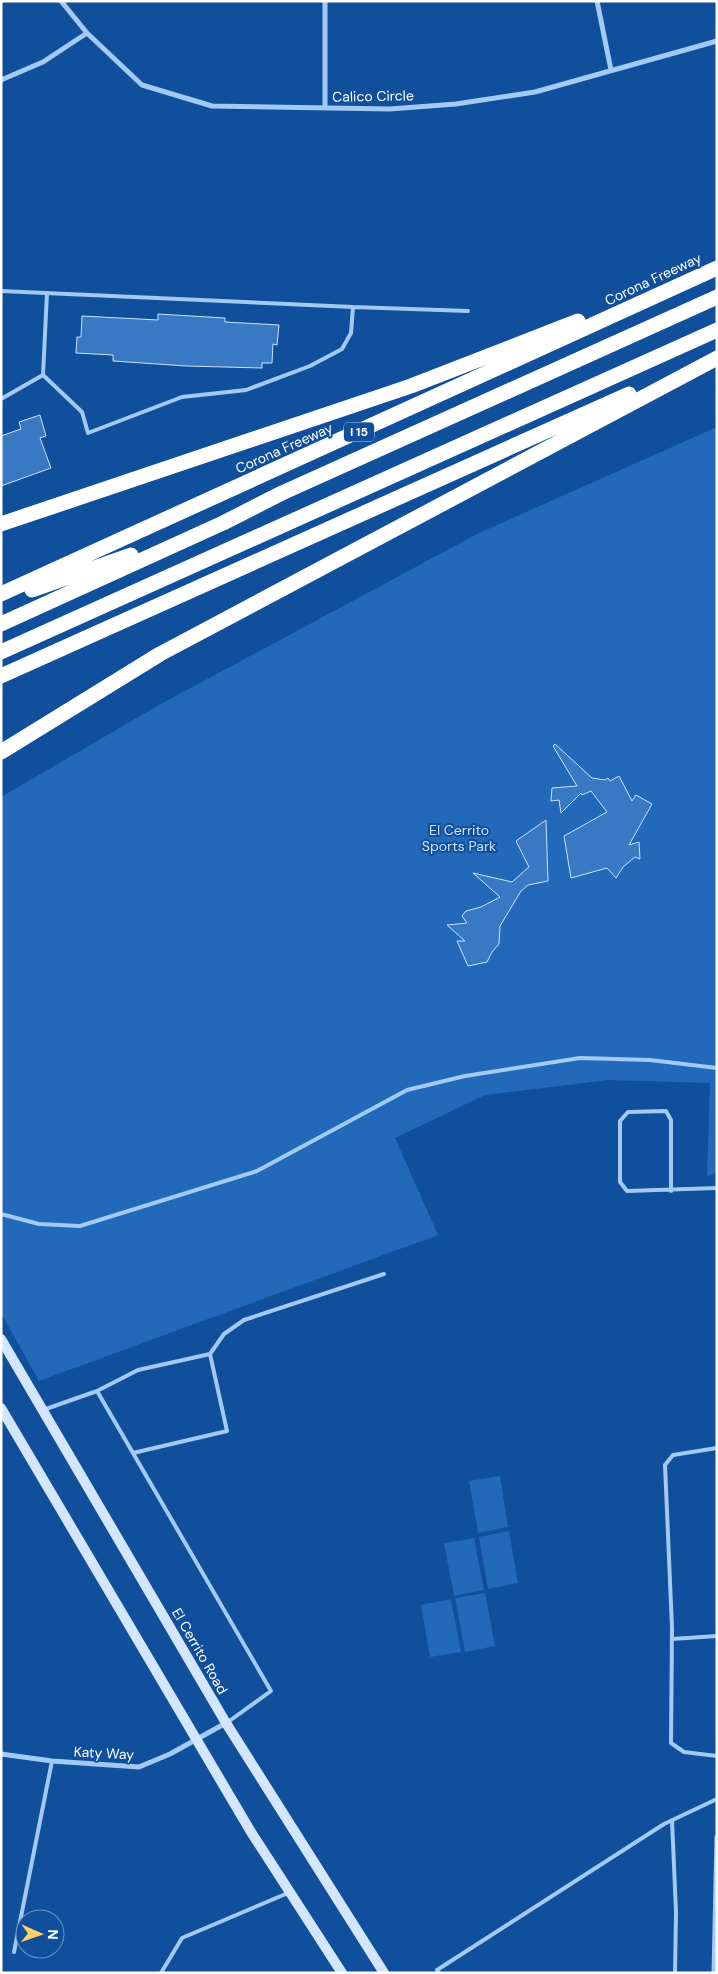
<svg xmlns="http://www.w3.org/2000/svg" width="718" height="1974" viewBox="0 0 718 1974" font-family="'DM Sans',sans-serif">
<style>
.green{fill:#2269b9}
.building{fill:#3978c2;stroke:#cce3fe}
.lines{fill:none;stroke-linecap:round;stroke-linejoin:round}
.lane{stroke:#a3c9f5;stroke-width:4}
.street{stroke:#a3c9f5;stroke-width:5}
.secondary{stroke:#d3e6fd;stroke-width:10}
.highway{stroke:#fff;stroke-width:15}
.labels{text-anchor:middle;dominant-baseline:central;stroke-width:4;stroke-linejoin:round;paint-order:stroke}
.shield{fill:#104f9b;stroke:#b7cae1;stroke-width:1}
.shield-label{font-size:12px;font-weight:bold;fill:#fff}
.street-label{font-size:14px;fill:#fff;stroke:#104f9b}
.park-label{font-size:14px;fill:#cce3fe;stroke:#104f9b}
</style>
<rect width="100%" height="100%" fill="#104f9b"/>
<!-- green -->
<path class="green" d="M717 427V1172L707 1177 710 1083 608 1080 485 1095 395 1138 438 1235 39 1381 1 1313V797L159 705 479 533Z
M500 1476 508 1527 478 1533 469 1481Z
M509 1531 518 1583 488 1589 479 1537Z
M474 1538 484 1590 454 1596 444 1543Z
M485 1593 495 1646 465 1652 455 1598Z
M451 1599 461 1652 430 1657 421 1605Z"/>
<!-- building -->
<path class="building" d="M158 314 225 318V322L279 325 277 345 273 344 272 363H262V368L186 366 113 361V355L76 353 77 337H81L82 316 158 320Z
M40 415 46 436 40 438 51 468 1 486V436L21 429 19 422Z
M555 744 592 778 605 780 608 778 610 781 619 776 632 801 636 795 652 804 629 845 639 842 640 859 635 857 623 867 616 878 607 868 571 878 564 836 607 812 591 791 582 795 581 793 561 813 559 800 551 801 552 788 577 786 553 746Z
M546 820 548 881 528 885 521 891 500 926 499 944 492 952 487 962 468 966 457 941H465L447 925 467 923 462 916 466 911 481 907 500 897 473 873 512 882 529 867 516 841Z"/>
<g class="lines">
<!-- lane -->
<path class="lane" d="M1 291 353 307 351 333 342 349 310 366 246 390 182 397 88 433 82 412 43 375 1 399
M353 307 468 311
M43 375 47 293
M671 1191V1120L666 1111 628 1112 620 1121V1182L627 1191 717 1188
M1 1214 39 1224 80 1226 257 1171 407 1090 465 1076 580 1058 650 1060 717 1068
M210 1354 224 1334 244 1320 384 1274
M97 1391 271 1691 228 1722
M43 1410 97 1391 138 1370 210 1354 227 1431 133 1453
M717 1448 673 1455 665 1465 672 1628 671 1743 684 1752 717 1756
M672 1639 717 1636
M672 1820 676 1912 675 1973
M14 1952 52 1761
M161 1973 182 1938 288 1893
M439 1973 437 1970 664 1824 717 1799"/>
<!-- street -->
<path class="street" d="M61 1 87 33 142 85 212 106 390 109 456 104 535 92 717 41
M325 1V108
M597 1 611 70
M1 80 43 62 87 33
M1 1754 52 1761 139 1767 170 1754 226 1723
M714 1973 717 1837"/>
<!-- secondary -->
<path class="secondary" d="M1 1339 226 1723 384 1973
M1 1408 251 1832 342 1973"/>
<!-- highway -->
<path class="highway" d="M1 524 411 386 578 321
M32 590 131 555
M1 594 717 268
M1 624 223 523 282 493 717 297
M1 652 717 330
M1 676 629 394
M1 752 160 654 717 358"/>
</g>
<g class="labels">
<!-- shield labels -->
<rect class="shield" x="344" y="422.5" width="30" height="19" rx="4"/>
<g class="shield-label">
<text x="359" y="432">I 15</text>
</g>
<!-- street labels -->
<g class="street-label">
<text transform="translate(373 96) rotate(-1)">Calico Circle</text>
<text transform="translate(653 279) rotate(-25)">Corona Freeway</text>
<text transform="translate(284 448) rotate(-24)">Corona Freeway</text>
<text transform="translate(200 1651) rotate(60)">El Cerrito Road</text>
<text transform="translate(104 1753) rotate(3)">Katy Way</text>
</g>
<!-- park labels -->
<g class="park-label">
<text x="459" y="830">El Cerrito<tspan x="459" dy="16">Sports Park</tspan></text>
</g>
</g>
<!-- border -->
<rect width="718" height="1974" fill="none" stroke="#ffffff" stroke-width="5"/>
<!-- north arrow -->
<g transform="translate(40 1934) rotate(92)"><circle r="24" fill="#104f9b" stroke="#7095c3"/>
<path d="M0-4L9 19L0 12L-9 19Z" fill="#ffd167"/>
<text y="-8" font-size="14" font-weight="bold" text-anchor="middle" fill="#ffffff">N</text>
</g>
</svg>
